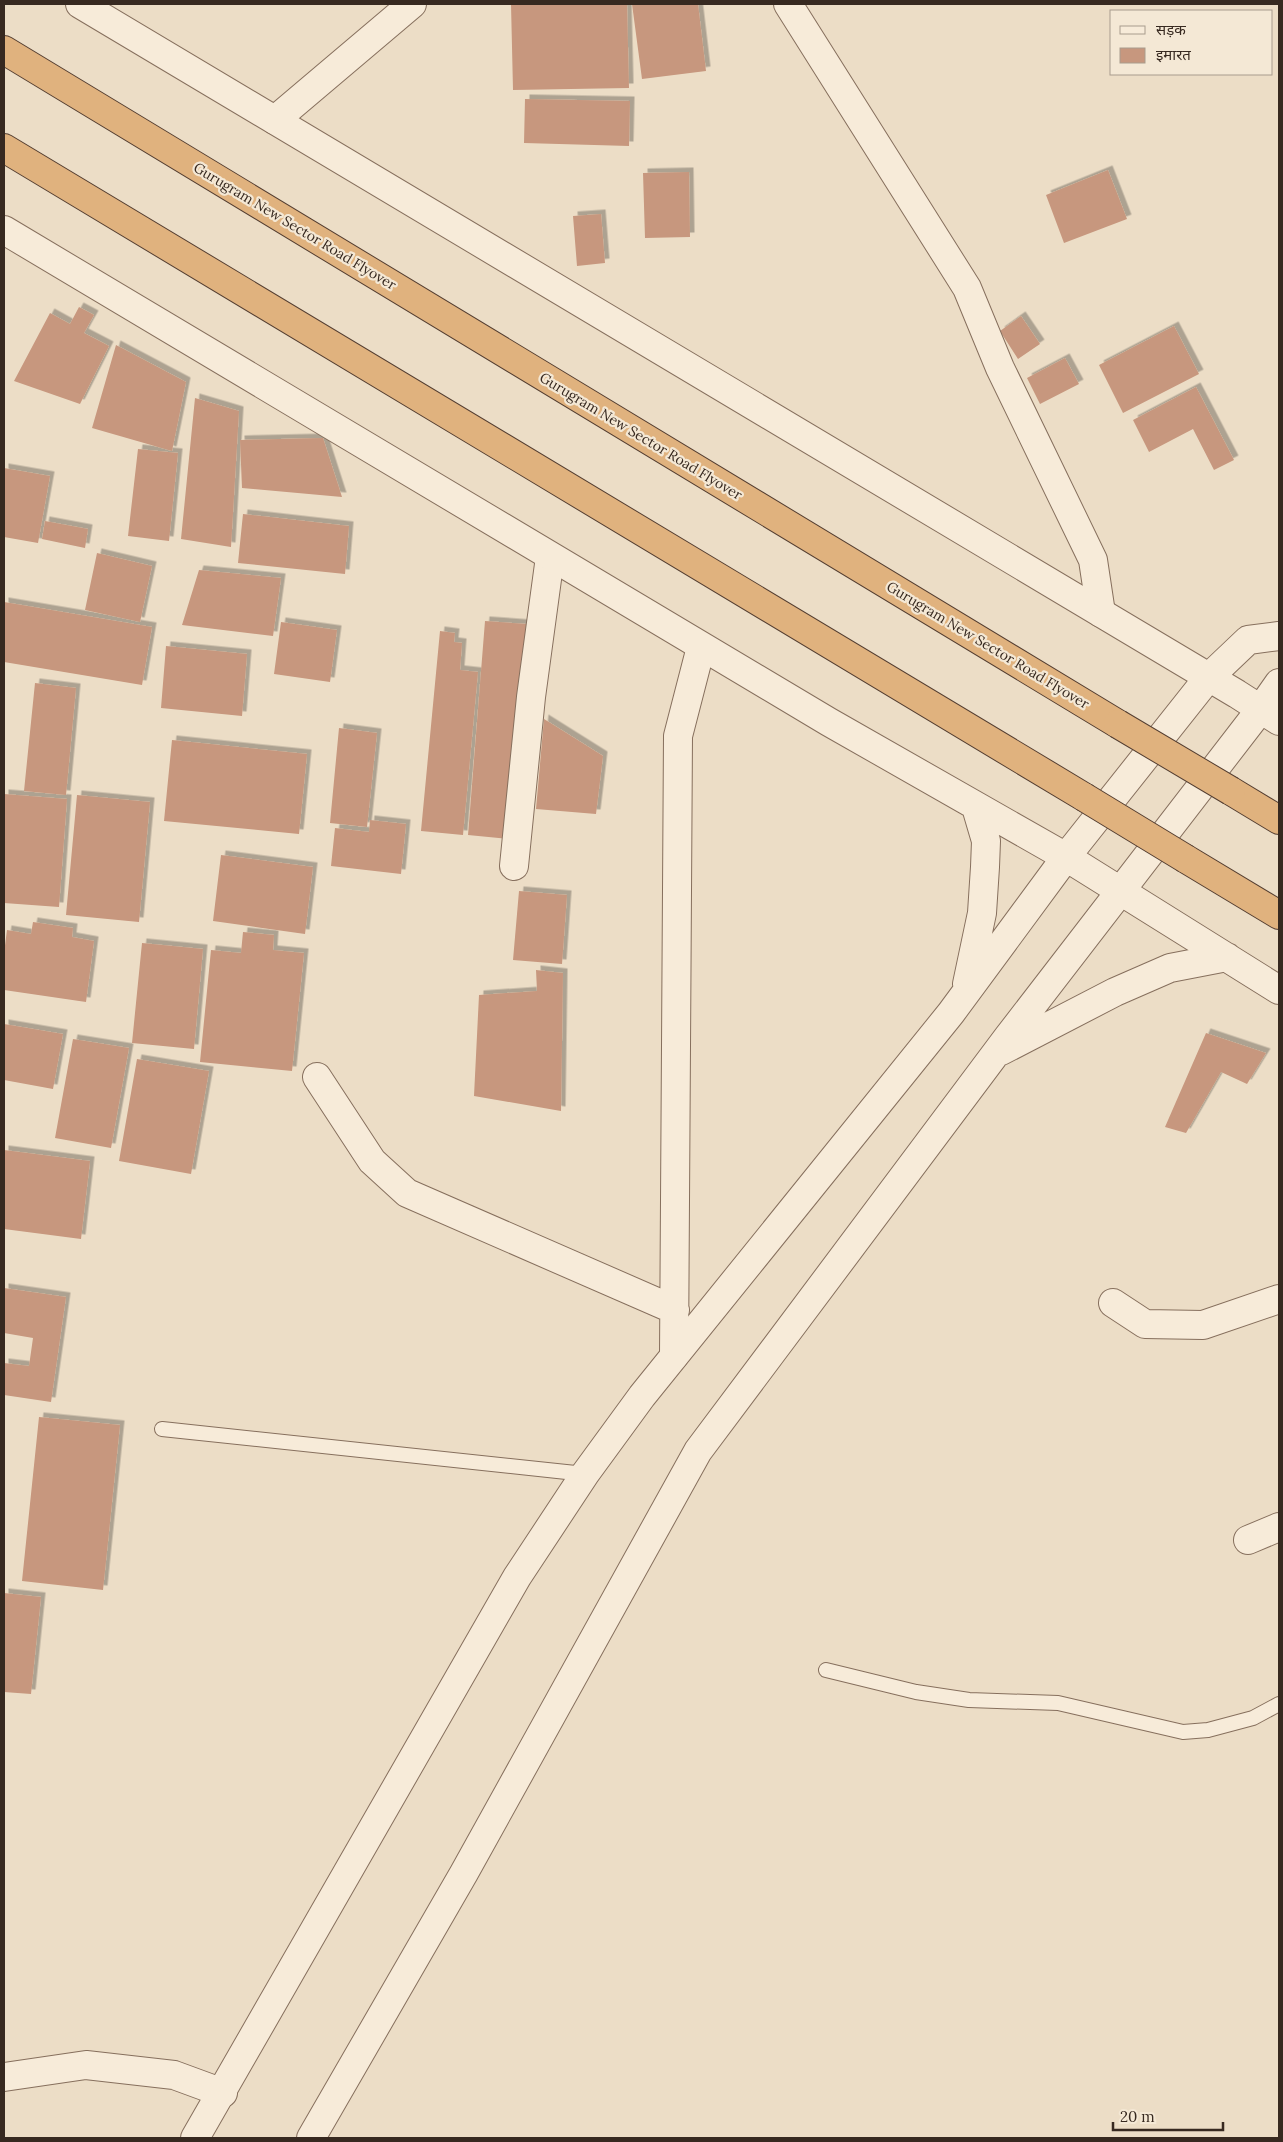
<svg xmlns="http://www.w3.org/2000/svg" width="1283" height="2142" viewBox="0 0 1283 2142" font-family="Lora,'Noto Sans Devanagari',serif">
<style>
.building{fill:#c7977e;filter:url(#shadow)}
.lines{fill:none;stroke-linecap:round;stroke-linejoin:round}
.service-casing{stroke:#866f5d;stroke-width:16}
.minor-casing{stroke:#866f5d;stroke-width:30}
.tertiary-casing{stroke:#866f5d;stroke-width:30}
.trunk-casing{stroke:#543e31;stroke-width:30}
.service{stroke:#f7ebd9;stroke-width:14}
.minor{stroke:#f7ebd9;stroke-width:28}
.tertiary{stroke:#f7ebd9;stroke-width:28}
.trunk{stroke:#e0b27e;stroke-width:28}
.trunk-bridge-casing{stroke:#543e31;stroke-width:30;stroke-linecap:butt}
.trunk-bridge{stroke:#e0b27e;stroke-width:28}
.labels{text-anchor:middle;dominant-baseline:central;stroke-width:4.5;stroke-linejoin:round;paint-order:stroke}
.street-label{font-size:14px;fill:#372920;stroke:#f4e8d5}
</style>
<defs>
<filter id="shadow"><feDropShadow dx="4.5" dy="-4.5" stdDeviation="0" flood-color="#0004"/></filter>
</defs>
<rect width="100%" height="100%" fill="#ecddc6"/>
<!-- building -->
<path class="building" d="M511 4H627L629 88 513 90Z
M632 4H698L706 71 642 79Z
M525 99 630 101 629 146 524 143Z
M1108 170 1127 219 1064 243 1046 195Z
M689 172 690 237 645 238 643 173Z
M601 214 605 263 577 266 573 216Z
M79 307 94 315 84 333 109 346 80 404 14 381 50 313 70 324Z
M1021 316 1040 344 1018 359 1000 331Z
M1174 326 1199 374 1123 413 1099 365Z
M116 345 186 382 172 451 92 428Z
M1065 358 1079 384 1040 404 1027 378Z
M1196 387 1234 460 1214 470 1193 429 1149 452 1133 420Z
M195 398 239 411 231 547 181 539Z
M323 438 342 497 242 488 240 440Z
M138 449 178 453 169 541 128 536Z
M4 468 50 476 38 543 4 537Z
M243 514 349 526 345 574 238 563Z
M45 521 88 529 85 548 42 539Z
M97 553 152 566 140 622 85 610Z
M199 570 281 578 273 636 182 625Z
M4 602 152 627 142 685 4 662Z
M485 621 526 624 509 839 468 835Z
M281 622 337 630 330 682 274 674Z
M440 631 455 633 454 642 462 643 460 670 478 672 463 835 421 831Z
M166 646 247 654 242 716 161 708Z
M35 683 76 688 66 795 24 791Z
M544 719 603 756 596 814 536 809Z
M339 728 377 733 367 827 330 823Z
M172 740 307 754 299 834 164 821Z
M4 794 67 799 59 907 4 903Z
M77 795 150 802 139 922 66 915Z
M370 820 406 824 401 874 331 866 335 828 369 832Z
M221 855 313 867 305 934 213 921Z
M519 891 567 895 562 964 513 960Z
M33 922 73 928 72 937 94 941 86 1002 4 990V953L7 930 31 934Z
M243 932 274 935 273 950 304 953 292 1071 200 1062 211 950 241 953Z
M142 943 203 949 194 1049 132 1043Z
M536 970 563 973 561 1111 474 1096 479 995 537 991Z
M4 1024 63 1034 53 1089 4 1080Z
M1206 1033 1266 1053 1247 1084 1221 1072 1186 1133 1165 1127Z
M73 1039 129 1048 111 1148 55 1138Z
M137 1059 209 1071 191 1174 119 1161Z
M4 1150 90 1161 81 1239 4 1229Z
M4 1288 66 1297 51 1402 4 1395V1363L29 1366 33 1338 4 1333Z
M39 1417 120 1425 103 1590 22 1581Z
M4 1593 41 1597 31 1694 4 1692Z"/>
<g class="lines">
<!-- service casing -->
<g class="service-casing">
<path id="service" d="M162 1429 585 1474
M826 1670 916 1692 969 1700 1058 1703 1183 1732 1208 1730 1253 1718 1279 1704"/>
</g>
<!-- minor casing -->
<g class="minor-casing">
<path id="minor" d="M788 4 967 288 1000 368 1093 560 1101 613
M275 120 412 4
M514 866 531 697 550 557
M317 1077 372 1161 407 1193 675 1310
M1113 1303 1145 1324 1203 1325 1279 1299
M674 1356 678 736 701 647
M1248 1540 1279 1527
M4 2077 86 2065 174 2075 223 2093"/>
</g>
<!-- tertiary casing -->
<g class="tertiary-casing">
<path id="tertiary" d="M80 4 1237 694 1279 721
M4 230 829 722 1066 857 1279 990
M967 984 982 913 985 867 986 841 976 807
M1001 1051 1115 992 1170 968 1227 957
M195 2138 517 1577 585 1474 642 1396 951 1013 1066 857 1208 678 1248 640 1279 636
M311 2138 464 1873 698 1451 1008 1037 1260 710 1279 683"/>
</g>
<!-- trunk casing -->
<g class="trunk-casing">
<path id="trunk" d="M4 50 1118 724
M4 148 1084 797
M1231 791 1279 820
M1186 859 1279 915"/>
</g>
<!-- service -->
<use href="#service" class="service"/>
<!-- minor -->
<use href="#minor" class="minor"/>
<!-- tertiary -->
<use href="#tertiary" class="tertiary"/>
<!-- trunk -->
<use href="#trunk" class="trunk"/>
<!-- trunk-bridge casing -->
<g class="trunk-bridge-casing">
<path id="trunk-bridge" d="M1118 724 1231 791
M1084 797 1186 859"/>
</g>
<!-- trunk-bridge -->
<use href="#trunk-bridge" class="trunk-bridge"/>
</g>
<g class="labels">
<!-- street labels -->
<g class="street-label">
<text transform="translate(295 226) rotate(31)">Gurugram New Sector Road Flyover</text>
<text transform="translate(641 436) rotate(31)">Gurugram New Sector Road Flyover</text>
<text transform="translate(988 645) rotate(31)">Gurugram New Sector Road Flyover</text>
</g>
</g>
<!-- border -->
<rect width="1283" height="2142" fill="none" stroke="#372920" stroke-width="10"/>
<!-- legend -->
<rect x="1110" y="10" width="162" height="65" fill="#f4e8d5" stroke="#a89c8d"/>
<rect x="1120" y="26" width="25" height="8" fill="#f7ebd9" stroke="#a89c8d"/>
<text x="1156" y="35" font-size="15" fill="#372920">सड़क</text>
<rect x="1120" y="48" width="25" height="15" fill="#c7977e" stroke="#a89c8d"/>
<text x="1156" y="60" font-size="15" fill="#372920">इमारत</text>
<!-- scale -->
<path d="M1113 2122v8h110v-8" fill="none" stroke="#372920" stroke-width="2.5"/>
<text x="1120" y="2122" font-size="15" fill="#372920" stroke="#f4e8d5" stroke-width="4" paint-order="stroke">20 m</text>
</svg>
